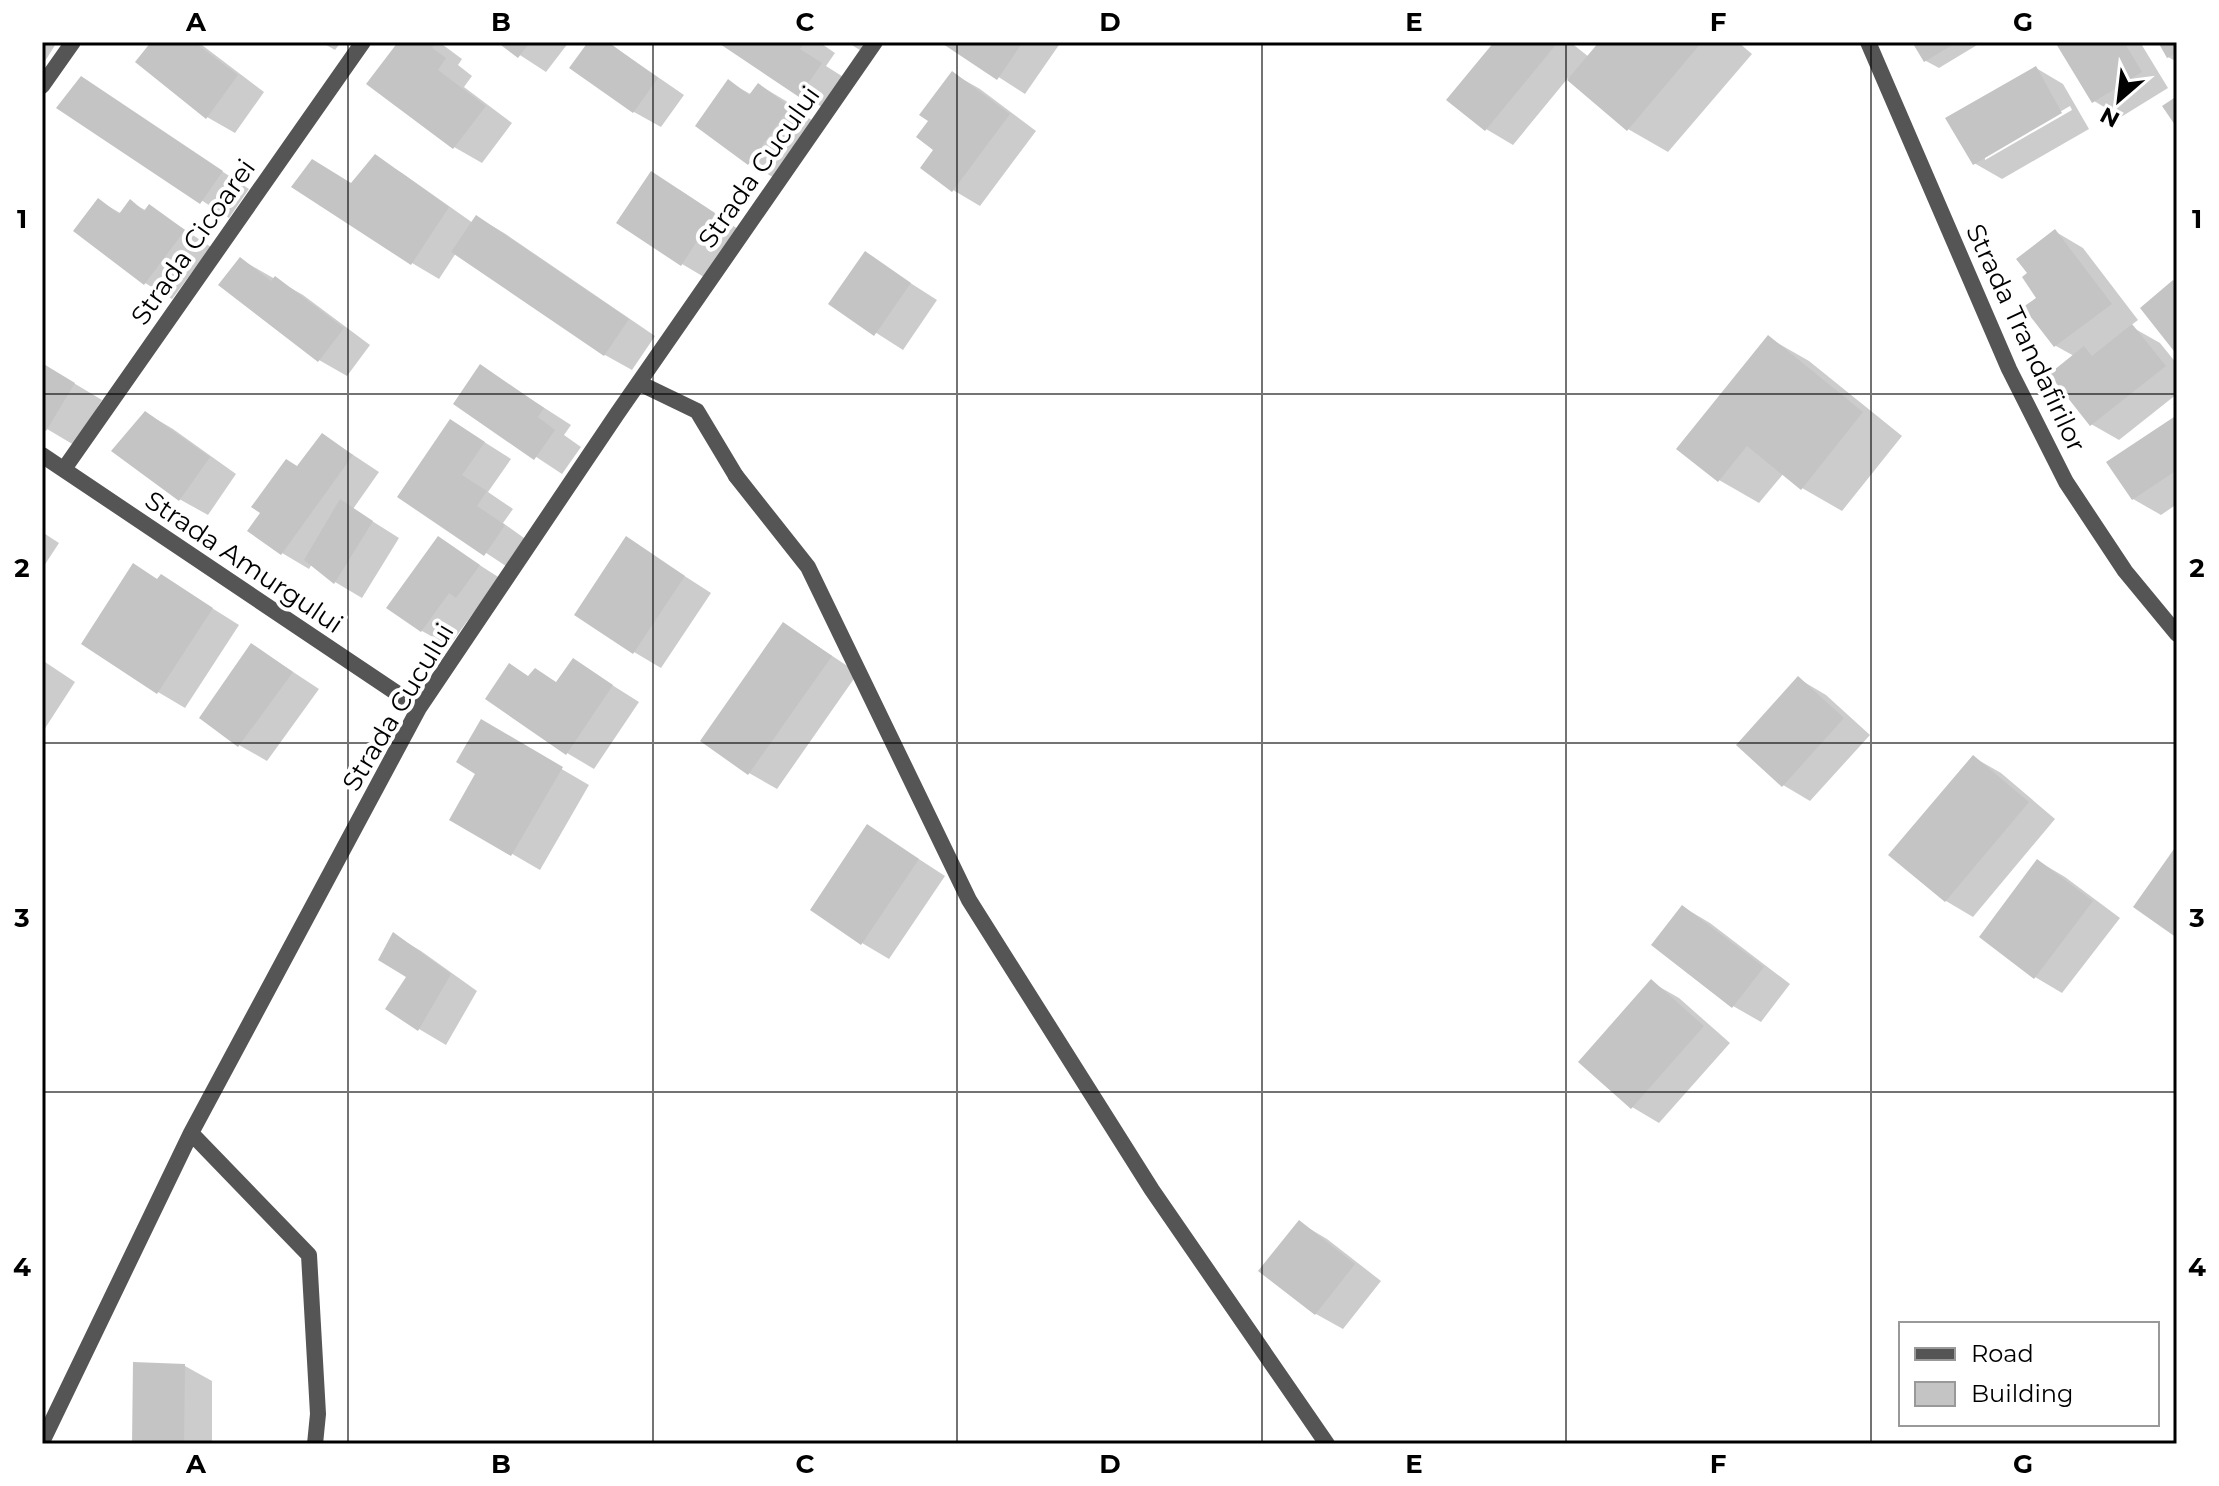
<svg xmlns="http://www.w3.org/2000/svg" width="2219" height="1486" viewBox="0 0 2219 1486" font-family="Montserrat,sans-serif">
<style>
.shadow{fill:#0003;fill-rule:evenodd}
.building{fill:#c4c4c4}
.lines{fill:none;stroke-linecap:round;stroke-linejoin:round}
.service{stroke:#555;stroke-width:16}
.minor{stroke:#555;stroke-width:16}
.grid{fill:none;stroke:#000;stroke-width:2;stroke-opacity:0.55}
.labels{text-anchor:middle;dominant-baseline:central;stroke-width:8;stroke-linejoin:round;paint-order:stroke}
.street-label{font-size:26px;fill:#000;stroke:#fff}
.neatline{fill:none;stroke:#000;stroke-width:3}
.grid-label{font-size:26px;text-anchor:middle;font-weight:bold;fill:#000}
</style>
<rect width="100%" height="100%" fill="#fff"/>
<!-- shadow -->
<path class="shadow" d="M42 42H57L42 66Z
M153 42H198L264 92 235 133 207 117 137 62Z
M321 42H341L335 50Z
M400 42H439L462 59 458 65 472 76 464 87 512 123 482 163 454 147 369 83Z
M500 42H569L546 72Z
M590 42H607L684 95 661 127 634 112Z
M721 42H819L835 53 826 66 848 80 828 111Z
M847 42H870L863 52Z
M944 42H1061L1025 94Z
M1496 42H1570L1589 57 1602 42H1738L1752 54 1668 152 1628 129 1568 78 1513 145 1486 129Z
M1915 42H1982L1939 68 1926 61Z
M2058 42H2140L2168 88 2121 117 2094 101Z
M2160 42H2177V62L2168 57Z
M2036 68 2063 84 2089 129 2002 179 1974 163ZM2070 106 2072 110 1985 160V155Z
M952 73 980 89 1036 131 980 206 953 190 936 150 930 121Z
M82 79 249 189 229 218 58 108Z
M729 82 752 95 759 85 786 101 817 124 776 179 749 163Z
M375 157 402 173 473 223 477 217 504 233 655 336 632 370 605 355 456 253 439 279 412 263 352 185Z
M678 189 741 231 709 280 682 264Z
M99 201 122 214 130 202 147 211 150 207 211 247 172 299 145 283Z
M2056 232 2083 248 2138 320 2130 326 2160 343 2177 364V394L2119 440 2091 424 2074 356 2056 346 2039 298Z
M865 254 937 300 903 350 831 304Z
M240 259 303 295 370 345 347 376 319 360 221 285Z
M1769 338 1809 361 1902 436 1842 511 1802 488 1784 473 1759 503 1719 480Z
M42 364 102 400 74 445 42 426Z
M481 367 571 425 564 435 581 447 562 474 456 404Z
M146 413 173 429 236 474 208 515 181 500 114 451Z
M2177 417V504L2161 515 2133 499Z
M451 421 511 459 488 492 513 509 503 523 531 543 512 570 400 496Z
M323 435 379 472 353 509 399 538 362 598 335 582 312 564 309 569 282 553 298 468Z
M42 532 59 543 42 569Z
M439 539 506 582 477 608 449 646 422 631Z
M627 539 711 593 661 668 634 652Z
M159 581 188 593 239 625 185 708 158 692Z
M784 624 858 673 777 789 749 773Z
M252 645 319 689 267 761 239 745 202 717Z
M42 660 75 682 42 733Z
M574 661 639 702 594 769 567 753 530 677 558 683Z
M1799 679 1826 695 1870 735 1810 801 1783 785Z
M481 722 589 785 540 870 452 819 478 773Z
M1973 757 2001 773 2055 819 1973 917 1946 901 1891 855Z
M868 826 945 876 889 959 862 943Z
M2038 861 2065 877 2120 918 2062 993 2035 977Z
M1683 907 1710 923 1790 984 1761 1022 1733 1006 1654 944Z
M394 935 421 951 477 991 446 1045 419 1029 409 976Z
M1651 982 1679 998 1730 1043 1659 1123 1632 1107Z
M1300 1223 1327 1239 1381 1281 1343 1329 1316 1314Z
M185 1366 212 1381V1444H134Z"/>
<!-- building -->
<path class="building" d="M151 42H194L238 75 206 119 135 62Z
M398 42H436L432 48 446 58 438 70 486 106 453 149 366 84Z
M497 42H530L518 58Z
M588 42H608L658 78 633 113 569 68Z
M717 42H805L800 49 822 63 799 97Z
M940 42H1023L997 80Z
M1494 42H1558L1485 131 1446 100Z
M1599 42H1702L1627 131 1567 80Z
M1912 42H1957L1924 62Z
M2055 42H2124L2142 72 2092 103Z
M2158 42H2177V53L2167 58Z
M2036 66 2062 113 1973 165 1945 118Z
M952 71 1010 114 952 192 920 168 933 150 916 137 928 121 919 115Z
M81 76 223 171 200 204 56 108Z
M728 79 749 95 758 83 790 107 748 165 695 126Z
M2177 96V128L2162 106Z
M375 154 449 207 411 265 291 187 312 159 351 183Z
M651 171 715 213 681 266 616 223Z
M98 198 119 214 130 199 144 211 149 204 185 230 144 285 73 231Z
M476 215 629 319 604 356 451 252Z
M2055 229 2112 304 2054 347 2023 307 2036 298 2022 277 2027 273 2016 259Z
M865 251 911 283 874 336 828 304Z
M240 257 271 281 275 276 344 328 318 362 218 285Z
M2173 280 2177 285V355L2140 308Z
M2132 324 2166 366 2090 426 2049 374 2084 346 2092 356Z
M1768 335 1863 412 1801 490 1747 446 1718 482 1676 449Z
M42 363 75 383 46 431 42 429Z
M480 364 544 408 538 417 555 430 534 460 453 404Z
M145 411 210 457 179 501 111 451Z
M2177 415V470L2132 500 2106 462Z
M450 419 485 442 462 475 487 491 477 506 505 525 484 556 397 497Z
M322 433 353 455 281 555 247 531 260 513 251 507 286 459 297 466Z
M340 499 373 521 334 584 304 560Z
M438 536 480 565 456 598 449 593 421 632 386 608Z
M626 536 685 576 633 654 574 615Z
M133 563 157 579 161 574 213 608 157 694 81 644Z
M783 622 832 656 748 775 700 741Z
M251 643 293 672 238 747 199 718Z
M573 658 613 685 566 755 485 699 509 663 528 676 535 668 556 682Z
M1798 676 1844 718 1782 787 1736 745Z
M481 719 563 767 511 856 449 820 475 774 456 762Z
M1973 755 2029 802 1945 902 1888 855Z
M867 824 919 859 861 945 810 910Z
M2174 849 2177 851V938L2133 907Z
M2037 859 2093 901 2034 979 1979 937Z
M1682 905 1764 967 1732 1008 1651 945Z
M393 932 451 974 418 1031 385 1009 406 977 378 960Z
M1651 979 1704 1026 1631 1109 1578 1062Z
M1299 1220 1355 1264 1315 1315 1258 1271Z
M133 1362 185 1364 184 1444H132Z"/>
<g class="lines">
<!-- service -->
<path class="service" d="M639 383 697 411 736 476"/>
<!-- minor -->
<path class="minor" d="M1868 42 2009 369 2066 482 2125 571 2177 634
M42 86 73 42
M42 455 419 708
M64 469 363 42
M736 476 808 567 969 900 1152 1190 1327 1444
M191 1133 309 1255 318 1414 315 1444
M42 1442 191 1133 419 708 617 414 875 42"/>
</g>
<!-- grid -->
<path class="grid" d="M348 42V1444M653 42V1444M957 42V1444M1262 42V1444M1566 42V1444M1871 42V1444M42 394H2177M42 743H2177M42 1092H2177"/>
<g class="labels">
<!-- street labels -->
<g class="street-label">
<text transform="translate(759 167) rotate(-55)">Strada Cucului</text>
<text transform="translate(193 242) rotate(-55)">Strada Cicoarei</text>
<text transform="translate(2026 338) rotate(65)">Strada Trandafirilor</text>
<text transform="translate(244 562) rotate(34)">Strada Amurgului</text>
<text transform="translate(398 707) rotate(-59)">Strada Cucului</text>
</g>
</g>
<!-- border -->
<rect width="2219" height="1486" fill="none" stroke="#ffffff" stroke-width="88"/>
<!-- legend -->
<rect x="1899" y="1322" width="260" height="104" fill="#ffffff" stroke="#999999" stroke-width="2"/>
<rect x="1915" y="1348" width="40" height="12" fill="#555555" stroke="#999999" stroke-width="2"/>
<text x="1971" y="1362" font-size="24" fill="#000000">Road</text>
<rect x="1915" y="1382" width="40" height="24" fill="#c4c4c4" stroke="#999999" stroke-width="2"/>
<text x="1971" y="1402" font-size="24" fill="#000000">Building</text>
<!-- north arrow -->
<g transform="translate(2119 100) rotate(208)" stroke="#ffffff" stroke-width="6" paint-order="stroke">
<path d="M0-6L14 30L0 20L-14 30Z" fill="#000000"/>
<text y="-12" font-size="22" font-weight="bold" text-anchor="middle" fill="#000000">N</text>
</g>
<rect x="44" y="44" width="2131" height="1398" class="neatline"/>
<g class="grid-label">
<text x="196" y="31">A</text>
<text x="501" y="31">B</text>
<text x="805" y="31">C</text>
<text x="1110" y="31">D</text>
<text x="1414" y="31">E</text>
<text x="1718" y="31">F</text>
<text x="2023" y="31">G</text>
<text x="22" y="228">1</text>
<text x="2197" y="228">1</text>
<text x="22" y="577">2</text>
<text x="2197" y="577">2</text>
<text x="22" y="927">3</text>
<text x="2197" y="927">3</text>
<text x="22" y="1276">4</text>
<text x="2197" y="1276">4</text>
<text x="196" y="1473">A</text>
<text x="501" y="1473">B</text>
<text x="805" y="1473">C</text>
<text x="1110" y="1473">D</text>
<text x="1414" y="1473">E</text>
<text x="1718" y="1473">F</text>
<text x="2023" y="1473">G</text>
</g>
</svg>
